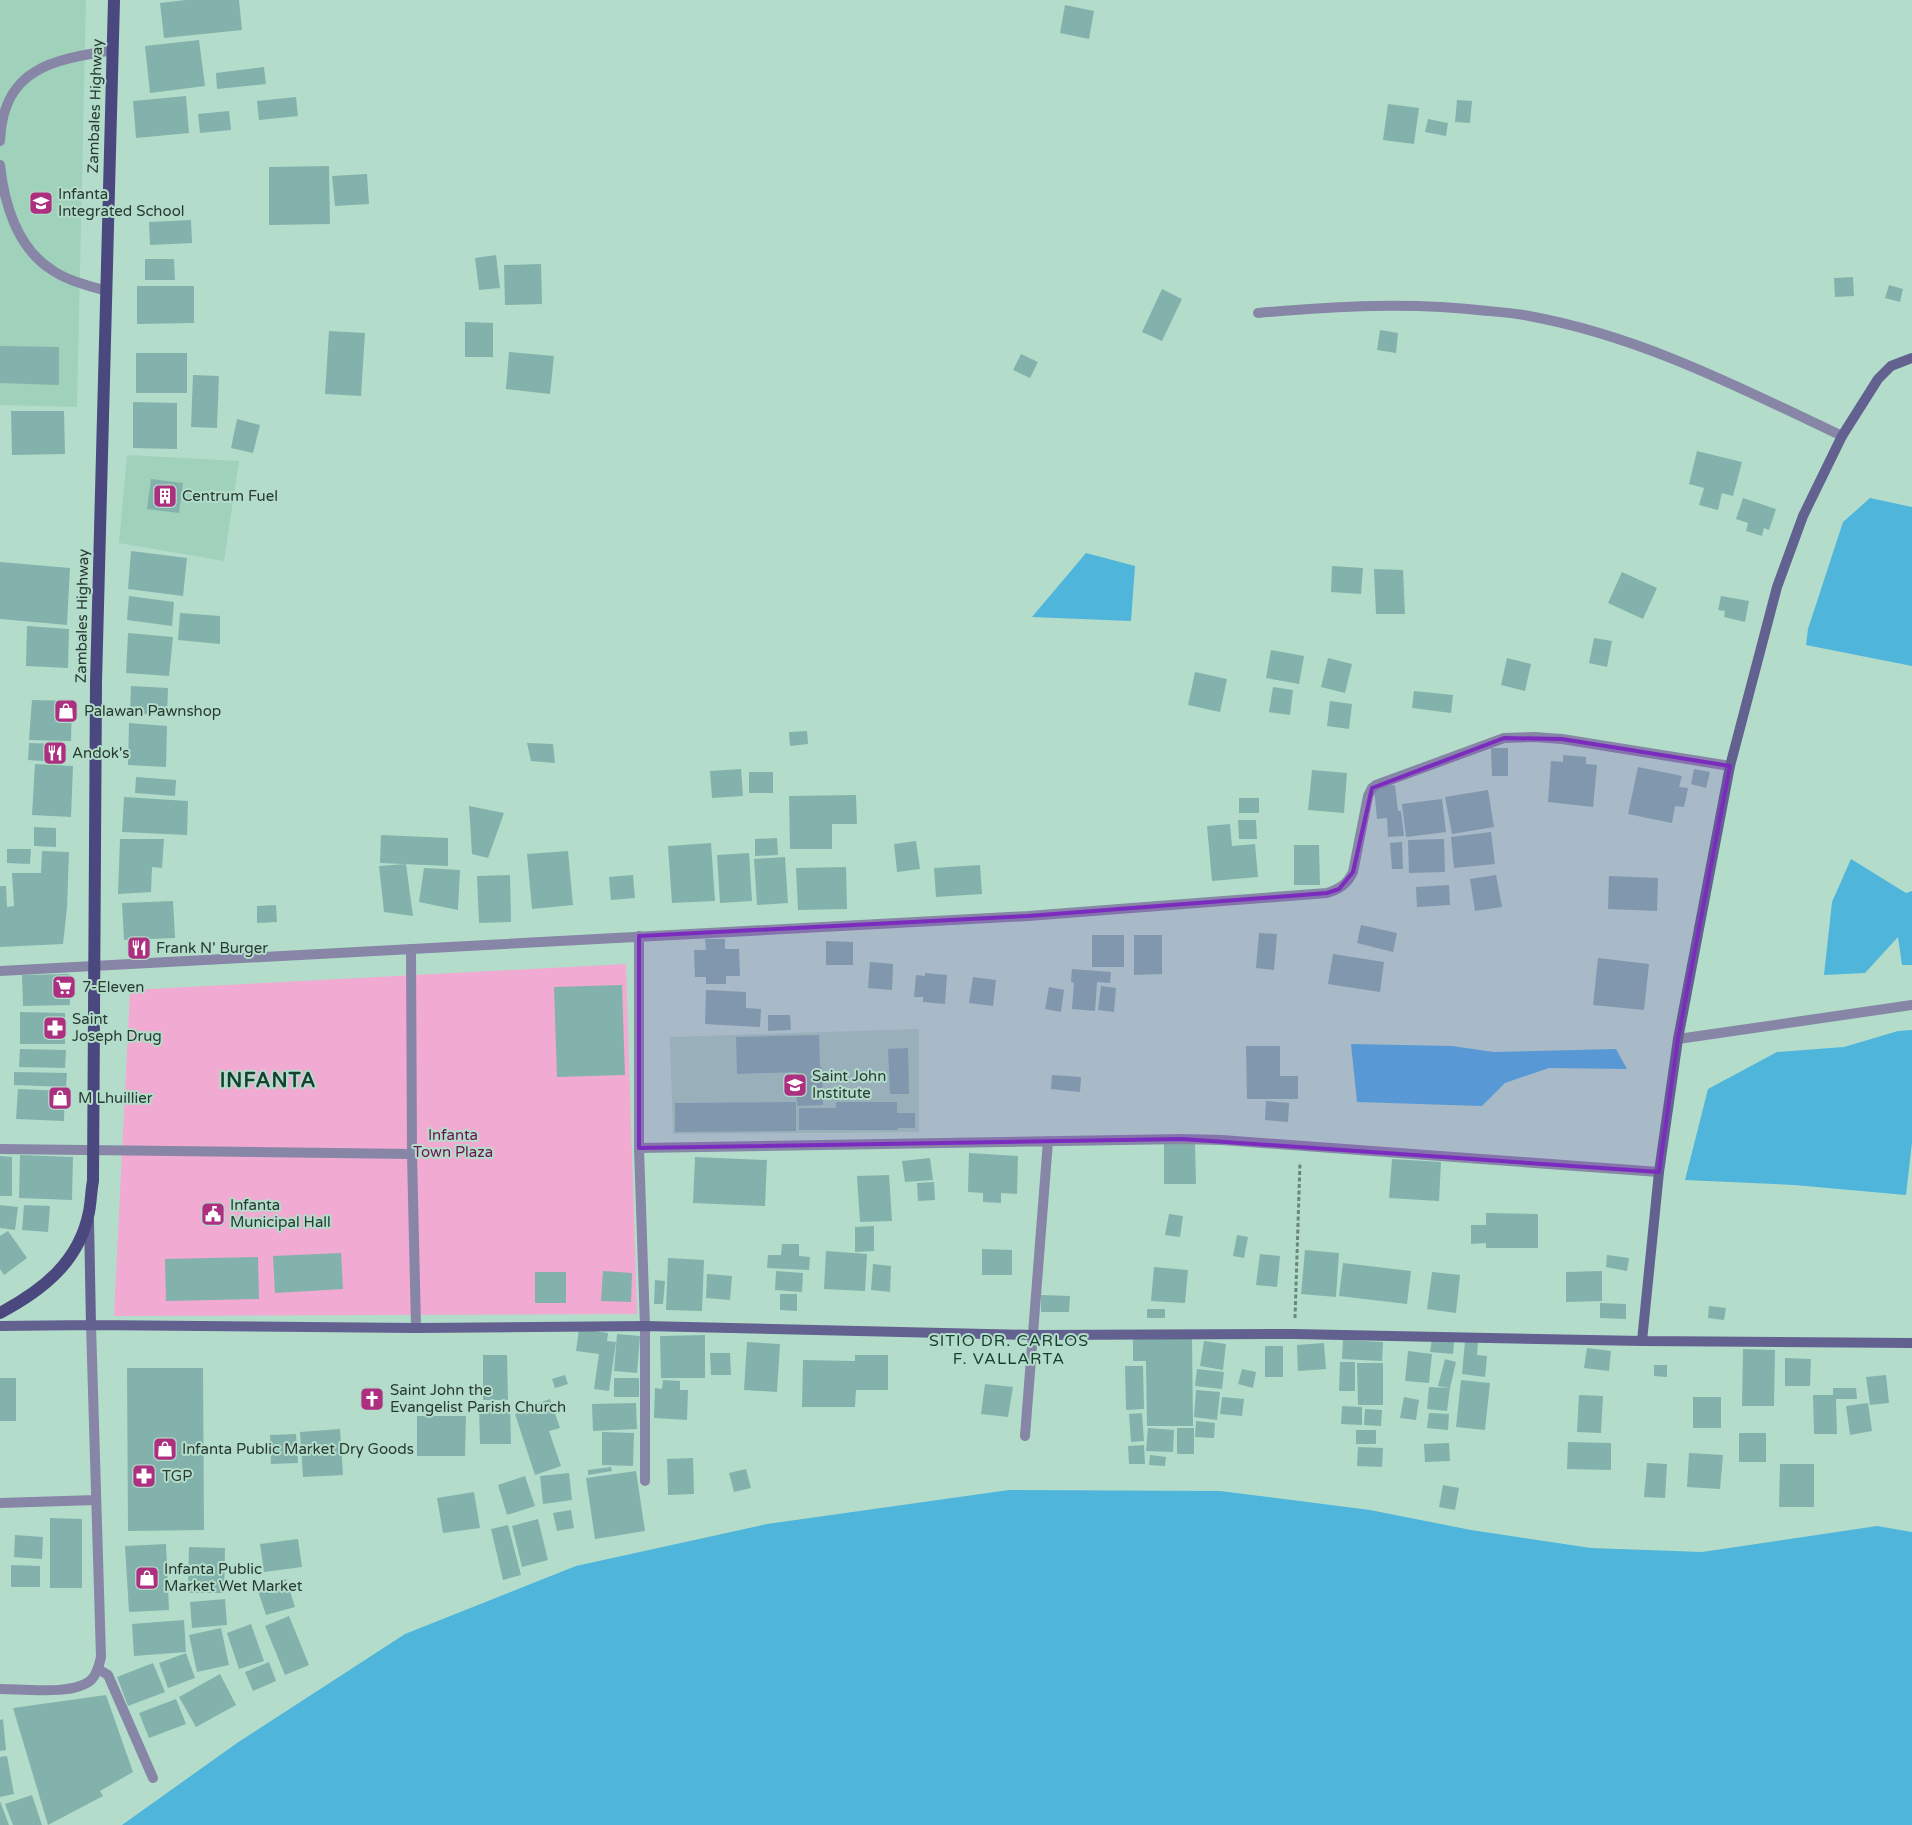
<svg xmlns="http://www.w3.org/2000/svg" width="1912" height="1825" viewBox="0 0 1912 1825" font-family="'Varela Round',sans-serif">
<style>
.built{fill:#a0d1bb}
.green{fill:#f1aad1}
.water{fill:#4fb5db}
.building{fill:#82b2ab}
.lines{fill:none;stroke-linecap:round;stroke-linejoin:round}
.path{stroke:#6a877a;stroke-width:3;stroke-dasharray:4 2.5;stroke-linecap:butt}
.lane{stroke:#8786a7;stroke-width:10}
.street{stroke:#8786a7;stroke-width:10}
.secondary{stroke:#636190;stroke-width:10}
.primary{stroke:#4b477f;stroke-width:12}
.marked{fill:#7b2cbf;fill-opacity:0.2;stroke:#7b2cbf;stroke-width:4;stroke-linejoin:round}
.labels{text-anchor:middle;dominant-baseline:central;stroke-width:4;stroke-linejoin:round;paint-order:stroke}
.street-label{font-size:15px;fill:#293a32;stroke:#b3ddca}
.poi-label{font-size:15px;fill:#293a32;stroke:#b3ddca;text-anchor:start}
.park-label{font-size:15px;fill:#6e134f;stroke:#b3ddca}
.neighbourhood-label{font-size:16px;letter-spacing:1px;fill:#183e30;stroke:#b3ddca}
.district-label{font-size:20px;font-weight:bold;letter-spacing:1px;fill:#183e30;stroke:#b3ddca}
</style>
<rect width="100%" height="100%" fill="#b3ddca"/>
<!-- built -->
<path class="built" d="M0 0H86L77 407 0 405Z
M127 455 239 461 224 561 119 543Z
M919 1029V1132L673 1134 670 1037Z"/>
<!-- green -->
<path class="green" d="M626 964 637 1314 114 1316 130 990Z"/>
<!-- water -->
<path class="water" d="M1870 498 1912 507V666L1806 645 1808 629 1843 522Z
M1086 553 1135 566 1131 621 1032 617Z
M1851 859 1906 893 1912 891V965H1902L1898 937 1865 973 1824 975 1832 902Z
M1912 1030V1142L1906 1195 1794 1185 1685 1180 1708 1089 1777 1052 1844 1047 1898 1031Z
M1351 1044 1452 1046 1494 1052 1616 1049 1627 1069 1549 1068 1505 1083 1482 1106 1357 1102Z
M1009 1490 1220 1491 1370 1510 1471 1530 1591 1548 1702 1552 1877 1526 1912 1532V1825H122L237 1743 405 1634 576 1566 767 1524Z"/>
<!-- building -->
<path class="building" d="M186 0H239L242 30 164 38 160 3Z
M1065 5 1094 11 1089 39 1060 33Z
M199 40 205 86 150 93 145 46Z
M264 67 266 84 217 89 216 73Z
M186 96 189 133 136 138 133 101Z
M296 97 298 116 259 120 257 101Z
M1457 100 1472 101 1470 123 1455 122Z
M1388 104 1419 108 1414 144 1383 140Z
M229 111 231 130 200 133 198 114Z
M1428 119 1448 123 1446 136 1425 132Z
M329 166 330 224 269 225V167Z
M367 174 369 204 335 206 332 176Z
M191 220 192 243 150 245 149 222Z
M496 255 500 288 479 290 475 258Z
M145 259H174L175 280H145Z
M541 264 542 304 505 305 504 265Z
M1853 277 1854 296 1835 297 1834 278Z
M1889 285 1903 289 1900 302 1885 298Z
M137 286H194V323L137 324Z
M1162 289 1182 299 1162 341 1142 332Z
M465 322 493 323V357H465Z
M1380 330 1398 333 1396 353 1377 350Z
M329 331 365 333 361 396 325 394Z
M0 346 59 347V385L0 383Z
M509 352 554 356 550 394 506 389Z
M136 353H187V393H136Z
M1021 354 1038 362 1030 378 1013 370Z
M193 375 219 376 217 428 191 427Z
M133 402 177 403V449L133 448Z
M11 411H64L65 454 12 455Z
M237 419 260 425 253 453 231 448Z
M1697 451 1742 462 1733 496 1722 493 1718 510 1699 505 1704 488 1689 484Z
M151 479 183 483 179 513 147 509Z
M1743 498 1776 509 1769 530 1764 528 1762 536 1746 531 1748 523 1736 519Z
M131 551 187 558 183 596 128 589Z
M0 562 70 568 67 625 0 619Z
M1332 566 1363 568 1361 594 1331 592Z
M1374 569 1403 570 1405 614H1376Z
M1622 572 1657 588 1643 619 1608 603Z
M129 596 174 602 172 626 127 620Z
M1721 596 1749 601 1745 622 1724 617 1725 611 1718 610Z
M180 613 220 616V644L178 640Z
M27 626 69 629 68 668 26 666Z
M128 633 173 637 169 676 126 673Z
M1594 638 1612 641 1607 667 1589 663Z
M1271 650 1304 656 1299 684 1266 678Z
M1328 658 1352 664 1345 693 1321 687Z
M1507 658 1531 664 1525 691 1501 685Z
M1195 672 1227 679 1220 712 1188 705Z
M131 686 168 688 167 715 130 713Z
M1273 687 1293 690 1290 715 1269 712Z
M1414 691 1453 695 1451 713 1412 708Z
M32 700 72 701 71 741 29 740Z
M1330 701 1352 704 1349 729 1327 726Z
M129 723 167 726 166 767 128 765Z
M807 731 808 744 790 746 789 732Z
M29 743 58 744 57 762 28 760Z
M527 743 553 744 555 763 531 761Z
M1491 748H1508V776H1492Z
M1563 755 1586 757V764L1597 765 1593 807 1548 802 1551 761 1563 762Z
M35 764 73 766 71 817 32 815Z
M1638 767 1682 776 1679 787 1688 788 1684 807 1675 806 1672 823 1628 814Z
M741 769 743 796 712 798 710 771Z
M1694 769 1710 772 1706 788 1691 784Z
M1312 770 1347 773 1344 813 1308 810Z
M749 772H773V793H749Z
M136 777 176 780 175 796 135 793Z
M1395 785 1398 811H1401L1404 836 1388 837 1387 818 1377 819 1374 787Z
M1488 790 1494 827 1452 834 1445 797Z
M856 795 857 824H832V849H790L789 796Z
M124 797 188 801 187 835 122 832Z
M1239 798H1259V813H1239Z
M1442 799 1446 832 1406 837 1402 804Z
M469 806 504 813 488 858 472 854Z
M1238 820H1256L1257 839H1239Z
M1230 824 1232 846 1255 844 1258 877 1212 881 1207 826Z
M34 827 56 828V847L34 846Z
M1491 832 1495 864 1454 868 1451 837Z
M381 835 448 838V866L380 863Z
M777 838 778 855 755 856V839Z
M120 839H164L162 868 152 867 151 892 118 894Z
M1444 839 1445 872 1409 873 1408 840Z
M916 841 920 869 897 872 894 844Z
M1402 842 1403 869H1392L1390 843Z
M711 843 715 901 672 903 668 846Z
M1294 845H1319L1320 885H1294Z
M7 849H31L30 864 7 863Z
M42 851 69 852 67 908 63 944 0 947V886H6L7 907 14 906 12 873H41Z
M568 851 573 905 532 909 527 854Z
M749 853 752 901 720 903 717 855Z
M785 857 788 903 757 905 754 859Z
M406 864 413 916 384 912 379 866Z
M980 865 982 894 936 897 934 868Z
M846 867 847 909 798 910 796 868Z
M424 868 460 870 458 910 419 902Z
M510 875 511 922 479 923 477 876Z
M633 875 635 898 611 900 609 877Z
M1496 875 1502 907 1475 911 1470 879Z
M1609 876 1658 878 1657 911 1608 909Z
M1449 885 1450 905 1417 907 1416 887Z
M173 901 175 938 124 940 122 903Z
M276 905 277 922 257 923V906Z
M1361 925 1397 933 1393 952 1357 943Z
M1259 933 1277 934 1274 970 1256 968Z
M1092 935H1124V967H1092Z
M1134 935H1162V974L1134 975Z
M705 939H725V949H739L740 976H726V984H706V977H695L694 950H706Z
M826 941 853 942V965H826Z
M1333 954 1384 962 1380 992 1328 984Z
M1598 958 1649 964 1644 1010 1593 1005Z
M870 962 893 964 892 990 868 988Z
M1072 969 1111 972 1110 983 1097 982 1095 1011 1072 1009 1074 983 1071 982Z
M925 973 947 975 945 1004 923 1002V997H914L916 975 925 976Z
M69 974 70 1005 23 1006 22 975Z
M973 977 996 980 993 1006 969 1003Z
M622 985 625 1075 557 1077 554 987Z
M1101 986 1116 988 1114 1012 1098 1010Z
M1049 987 1064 990 1061 1012 1045 1009Z
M706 990 746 992V1008L761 1009 760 1027 705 1024Z
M20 1012 65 1013V1044H20Z
M768 1015H790L791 1030 768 1031Z
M819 1035 820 1067H822L823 1105 797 1106 796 1072 737 1074 736 1037Z
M1246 1046H1280V1076H1298V1099H1247Z
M908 1048 909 1094H890L888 1049Z
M20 1049 66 1050 65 1068 19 1067Z
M14 1072 67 1073 66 1087 14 1085Z
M1052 1075 1081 1077 1080 1092 1051 1089Z
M18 1089 65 1091 64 1121 16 1119Z
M1266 1101 1289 1103 1288 1122 1265 1120Z
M796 1102V1131L675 1132V1103Z
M836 1102H897V1113H915V1128H898V1130H799V1108H836Z
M1164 1142 1195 1143 1196 1184H1164Z
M969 1153 1018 1156 1017 1194 1001 1193V1203L983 1202V1193L968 1192Z
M20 1155 73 1157 72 1200 19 1198Z
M0 1156 12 1157V1196H0Z
M695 1157 767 1160 765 1206 693 1203Z
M930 1158 933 1180 905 1182 902 1161Z
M1392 1159 1441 1162 1439 1201 1389 1198Z
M889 1175 892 1221 860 1222 857 1176Z
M934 1182 935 1200 918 1201 917 1183Z
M0 1205 18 1207 15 1230 0 1228Z
M24 1205 50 1206 48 1232 22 1230Z
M1486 1213 1538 1214V1248H1486V1243L1471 1244V1225H1486Z
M1169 1214 1183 1216 1180 1237 1165 1235Z
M874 1226V1251L855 1252V1227Z
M8 1231 27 1258 4 1275 0 1269V1236Z
M1237 1235 1248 1237 1244 1258 1233 1256Z
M782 1244H799V1256L810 1257 809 1270 767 1268 768 1255H781Z
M982 1249 1012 1250V1275H982Z
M1305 1250 1339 1253 1336 1297 1301 1294Z
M826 1251 867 1254 865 1291 824 1289Z
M341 1253 343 1289 275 1293 273 1256Z
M1260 1254 1280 1256 1277 1287 1256 1285Z
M1607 1255 1629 1258 1627 1271 1606 1267Z
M258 1257 259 1299 166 1301 165 1259Z
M668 1258 704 1260 702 1311 666 1310Z
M1343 1263 1411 1271 1407 1304 1339 1296Z
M873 1264 891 1266 890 1292 871 1290Z
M1154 1267 1188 1270 1185 1303 1151 1301Z
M603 1271 632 1273 631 1302 601 1301Z
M776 1271 803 1273 802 1292 775 1290Z
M1602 1271V1301L1566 1302V1272Z
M535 1272H566V1303H535Z
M1432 1272 1460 1275 1456 1313 1427 1309Z
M707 1274 732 1276 730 1300 706 1298Z
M655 1280 665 1281 663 1304H654Z
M780 1294H797V1311L780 1310Z
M1041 1295 1070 1296 1069 1312H1041Z
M1600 1303 1626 1304V1319L1600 1318Z
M1709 1306 1726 1308 1724 1320 1708 1318Z
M1147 1309H1165V1318H1147Z
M579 1329 608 1333 607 1341 616 1342 609 1391 594 1389 599 1354 576 1351Z
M617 1334 640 1336 637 1373 614 1371Z
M705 1335V1378H661L660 1336Z
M1192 1337 1193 1426H1147L1146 1361H1133V1339Z
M1432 1338 1454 1341 1453 1354 1430 1352Z
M1343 1340 1383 1342 1382 1361 1342 1359Z
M1204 1341 1226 1344 1223 1370 1200 1366Z
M1465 1341 1478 1342 1477 1355 1487 1356 1485 1377 1462 1374Z
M747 1342 780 1344 777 1392 744 1390Z
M1324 1343 1326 1369 1298 1371 1297 1345Z
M1265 1346H1283V1377H1265Z
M1587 1348 1611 1351 1609 1371 1584 1368Z
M1743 1349 1775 1350 1774 1406H1742Z
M1408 1351 1432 1354 1429 1383 1405 1381Z
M710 1353H730L731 1375H711Z
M483 1355H507L508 1400H483Z
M855 1355H888V1390H856L855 1407H802L803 1360 855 1361Z
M1785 1358 1811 1359 1810 1386H1785Z
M1445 1359 1456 1362 1450 1388 1447 1411 1427 1409 1429 1387 1450 1388 1438 1386Z
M1340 1362H1355V1391H1339Z
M1357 1363H1383V1405H1358Z
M1654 1365H1667V1377L1654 1376Z
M1125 1366H1143L1144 1409 1126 1410Z
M127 1368H203L204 1530 128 1531Z
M1197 1369 1224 1372 1222 1389 1195 1386Z
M1242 1369 1256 1372 1253 1388 1238 1384Z
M565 1375 568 1384 555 1388 552 1379Z
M1886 1375 1889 1403 1870 1405 1866 1377Z
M0 1378H16V1421H0Z
M614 1378H639V1397H614Z
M663 1380 680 1381V1390H688L687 1420 654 1418 655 1388 662 1389Z
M1461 1380 1490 1383 1485 1430 1456 1427Z
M985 1384 1013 1387 1008 1417 981 1414Z
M1833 1388H1856L1857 1399H1836L1837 1434H1814L1813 1395H1833Z
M1196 1390 1220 1392 1217 1420 1194 1417Z
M1579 1395 1603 1396 1601 1433 1577 1432Z
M1222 1397 1244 1399 1242 1416 1220 1414Z
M1404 1397 1419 1400 1416 1420 1400 1418Z
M1693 1397H1721V1428H1693Z
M550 1399 560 1428 549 1431 561 1466 535 1475 515 1414 537 1407 536 1404Z
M636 1403 637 1429 593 1431 592 1404Z
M1868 1403 1872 1431 1850 1435 1846 1406Z
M1342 1406 1362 1407V1425L1341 1424Z
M510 1407 511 1444H480L479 1408Z
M1365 1409 1382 1410 1381 1426 1364 1425Z
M1142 1413 1144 1441 1131 1442 1129 1414Z
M1429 1413 1449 1414 1448 1430 1427 1428Z
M417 1416H466L465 1456H417Z
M1196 1421 1215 1423 1214 1438 1195 1437Z
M1148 1428 1174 1430 1173 1452 1146 1451Z
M1177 1428H1194V1454H1177Z
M340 1429 343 1475 303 1477 300 1432Z
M1356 1430H1376V1444H1356Z
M602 1432 634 1433 633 1466 602 1465Z
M1739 1433H1766V1462H1739Z
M296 1434 298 1463 271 1464 270 1435Z
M1568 1442 1611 1443V1470L1567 1469Z
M1449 1443 1450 1461 1425 1462 1424 1444Z
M1144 1445 1145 1464H1129L1128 1446Z
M1358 1447 1383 1448 1382 1467 1357 1466Z
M1689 1453 1723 1455 1720 1489 1687 1487Z
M1150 1455 1166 1457 1165 1466 1149 1465Z
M693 1458 694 1494 668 1495 667 1459Z
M1647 1463 1667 1464 1665 1498 1644 1497Z
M1780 1464H1814V1507H1779Z
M611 1467 612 1471 588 1475V1470Z
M746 1469 751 1488 734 1492 729 1473Z
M636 1471 645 1531 595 1539 586 1478Z
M569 1473 572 1500 543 1504 540 1476Z
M525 1476 535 1506 507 1515 498 1485Z
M1443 1485 1459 1488 1455 1510 1439 1507Z
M474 1492 480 1528 443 1533 437 1498Z
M571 1510 574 1528 557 1531 553 1513Z
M50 1518 82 1519V1588H50Z
M538 1519 548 1560 522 1567 512 1526Z
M508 1525 521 1575 503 1580 491 1529Z
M15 1535 43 1537 42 1559 14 1557Z
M298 1539 302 1567 264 1572 260 1544Z
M166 1544 169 1610 129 1612 125 1546Z
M189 1547 225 1548 224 1593H188Z
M11 1565 40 1566V1587H11Z
M286 1579 295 1607 266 1615 257 1588Z
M225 1599 227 1625 192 1628 190 1602Z
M289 1616 309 1665 285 1675 265 1626Z
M184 1620 186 1652 134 1656 132 1624Z
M251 1624 264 1661 239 1669 227 1633Z
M221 1628 229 1665 197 1672 189 1635Z
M186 1653 195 1678 168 1688 159 1663Z
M269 1662 276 1681 253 1691 245 1672Z
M153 1663 165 1692 128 1706 117 1677Z
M220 1674 236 1705 196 1727 179 1697Z
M106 1695 133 1772 100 1791 103 1796 48 1825 13 1708Z
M176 1699 186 1724 149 1738 139 1713Z
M3 1719 6 1750 0 1751V1720Z
M7 1756 14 1794 0 1797V1757Z
M32 1795 42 1825H13L5 1804Z
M0 1801 9 1825H0Z"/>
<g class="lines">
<!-- path -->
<path class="path" d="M1295 1318 1300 1162"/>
<!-- lane -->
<path class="lane" d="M0 141C3 68 52 60 113 50
M0 165C4 203 17 248 52 270 68 281 87 285 106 291
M98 1669 108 1675 153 1778"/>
<!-- street -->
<path class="street" d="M1258 313C1336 306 1409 302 1488 311 1501 312 1515 313 1529 316 1640 336 1741 388 1842 436
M639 936V1148L645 1326V1481
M411 949 412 1154 416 1328
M0 971 1028 916 1327 893C1340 889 1347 884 1353 872L1368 796 1372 788 1376 785 1504 738 1535 737 1562 739 1730 766
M1678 1039 1912 1005
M639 1148 1182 1139 1222 1140 1659 1172
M0 1149 412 1154
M1025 1436 1048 1141
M0 1503 96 1500
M0 1689C22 1689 76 1696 92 1679 98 1672 99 1665 101 1657L91 1325"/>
<!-- secondary -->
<path class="secondary" d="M89 1220 91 1325 416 1328 645 1326 1033 1335 1294 1334 1642 1341 1912 1343
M0 1326 91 1325
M1642 1341 1659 1172 1678 1039 1730 766 1777 587 1803 516 1842 436 1878 379 1891 366 1912 358"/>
<!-- primary -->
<path class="primary" d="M0 1313C43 1290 79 1262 89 1212 91 1202 91 1191 93 1181L96 682 114 0"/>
</g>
<!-- marked area -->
<path class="marked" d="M1504 738 1562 739 1730 766 1678 1039 1659 1172 1182 1139 639 1148V936L1028 916 1327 893 1339 889 1353 872 1372 788Z"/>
<!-- icons -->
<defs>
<g id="school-square" transform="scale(1.25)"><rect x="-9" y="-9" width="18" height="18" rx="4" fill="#ad3080" stroke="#b3ddca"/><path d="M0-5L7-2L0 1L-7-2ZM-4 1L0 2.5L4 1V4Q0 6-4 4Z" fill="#fff"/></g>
<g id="building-square" transform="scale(1.25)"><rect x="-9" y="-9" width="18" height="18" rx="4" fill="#ad3080" stroke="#b3ddca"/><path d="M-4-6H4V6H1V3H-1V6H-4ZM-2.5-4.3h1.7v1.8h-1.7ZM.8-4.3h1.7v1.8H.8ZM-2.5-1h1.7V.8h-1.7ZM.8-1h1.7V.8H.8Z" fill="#fff"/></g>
<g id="shop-square" transform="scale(1.25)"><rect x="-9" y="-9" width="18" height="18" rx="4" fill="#ad3080" stroke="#b3ddca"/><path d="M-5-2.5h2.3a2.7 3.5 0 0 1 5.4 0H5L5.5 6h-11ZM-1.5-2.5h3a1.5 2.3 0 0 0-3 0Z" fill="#fff"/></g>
<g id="restaurant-square" transform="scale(1.25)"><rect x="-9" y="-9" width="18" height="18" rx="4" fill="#ad3080" stroke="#b3ddca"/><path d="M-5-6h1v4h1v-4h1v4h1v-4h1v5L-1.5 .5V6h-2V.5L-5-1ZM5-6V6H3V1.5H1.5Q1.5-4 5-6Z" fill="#fff"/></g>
<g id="supermarket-square" transform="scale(1.25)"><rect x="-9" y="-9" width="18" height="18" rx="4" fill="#ad3080" stroke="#b3ddca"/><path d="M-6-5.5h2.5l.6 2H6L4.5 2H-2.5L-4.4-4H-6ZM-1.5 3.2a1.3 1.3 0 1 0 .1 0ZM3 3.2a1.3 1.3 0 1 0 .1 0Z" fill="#fff"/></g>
<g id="pharmacy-square" transform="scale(1.25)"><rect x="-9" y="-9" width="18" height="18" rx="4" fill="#ad3080" stroke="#b3ddca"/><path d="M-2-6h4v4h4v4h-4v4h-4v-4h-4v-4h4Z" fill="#fff"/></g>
<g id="civic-square" transform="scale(1.25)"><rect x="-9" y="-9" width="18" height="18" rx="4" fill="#ad3080" stroke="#b3ddca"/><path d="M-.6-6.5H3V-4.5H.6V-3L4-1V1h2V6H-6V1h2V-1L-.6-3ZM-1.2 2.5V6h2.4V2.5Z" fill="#fff"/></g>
<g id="church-square" transform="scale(1.25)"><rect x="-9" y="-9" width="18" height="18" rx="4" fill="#ad3080" stroke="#b3ddca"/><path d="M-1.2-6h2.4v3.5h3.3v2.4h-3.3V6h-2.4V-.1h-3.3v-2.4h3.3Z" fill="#fff"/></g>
</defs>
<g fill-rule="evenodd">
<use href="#school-square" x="41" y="203"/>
<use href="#building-square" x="165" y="496"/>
<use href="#shop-square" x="66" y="711"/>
<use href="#restaurant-square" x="55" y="753"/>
<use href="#restaurant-square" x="139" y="948"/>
<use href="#supermarket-square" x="64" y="987"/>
<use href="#pharmacy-square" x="55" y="1028"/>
<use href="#school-square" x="795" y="1085"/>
<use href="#shop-square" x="60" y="1098"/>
<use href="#civic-square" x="213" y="1214"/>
<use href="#church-square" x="372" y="1399"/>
<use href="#shop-square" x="165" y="1449"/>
<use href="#pharmacy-square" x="144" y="1476"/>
<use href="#shop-square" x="147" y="1578"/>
</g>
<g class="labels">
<!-- street labels -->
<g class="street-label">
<text transform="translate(95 106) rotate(-88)">Zambales Highway</text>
<text transform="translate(82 616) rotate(-89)">Zambales Highway</text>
</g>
<!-- poi labels -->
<g class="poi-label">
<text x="58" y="194">Infanta<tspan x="58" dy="17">Integrated School</tspan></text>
<text x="182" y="496">Centrum Fuel</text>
<text x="84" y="711">Palawan Pawnshop</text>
<text x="72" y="753">Andok's</text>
<text x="156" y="948">Frank N' Burger</text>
<text x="82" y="987">7-Eleven</text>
<text x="72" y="1019">Saint<tspan x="72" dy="17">Joseph Drug</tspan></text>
<text x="812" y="1076">Saint John<tspan x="812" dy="17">Institute</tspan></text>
<text x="78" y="1098">M Lhuillier</text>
<text x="230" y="1205">Infanta<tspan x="230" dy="17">Municipal Hall</tspan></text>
<text x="390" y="1390">Saint John the<tspan x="390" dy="17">Evangelist Parish Church</tspan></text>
<text x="182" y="1449">Infanta Public Market Dry Goods</text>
<text x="162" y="1476">TGP</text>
<text x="164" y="1569">Infanta Public<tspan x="164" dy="17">Market Wet Market</tspan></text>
</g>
<!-- park labels -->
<g class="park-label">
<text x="453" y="1135">Infanta<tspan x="453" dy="17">Town Plaza</tspan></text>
</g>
<!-- neighbourhood labels -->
<g class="neighbourhood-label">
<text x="1009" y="1341">SITIO DR. CARLOS<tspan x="1009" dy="18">F. VALLARTA</tspan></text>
</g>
<!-- district labels -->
<g class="district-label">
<text x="268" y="1081">INFANTA</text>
</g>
</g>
</svg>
